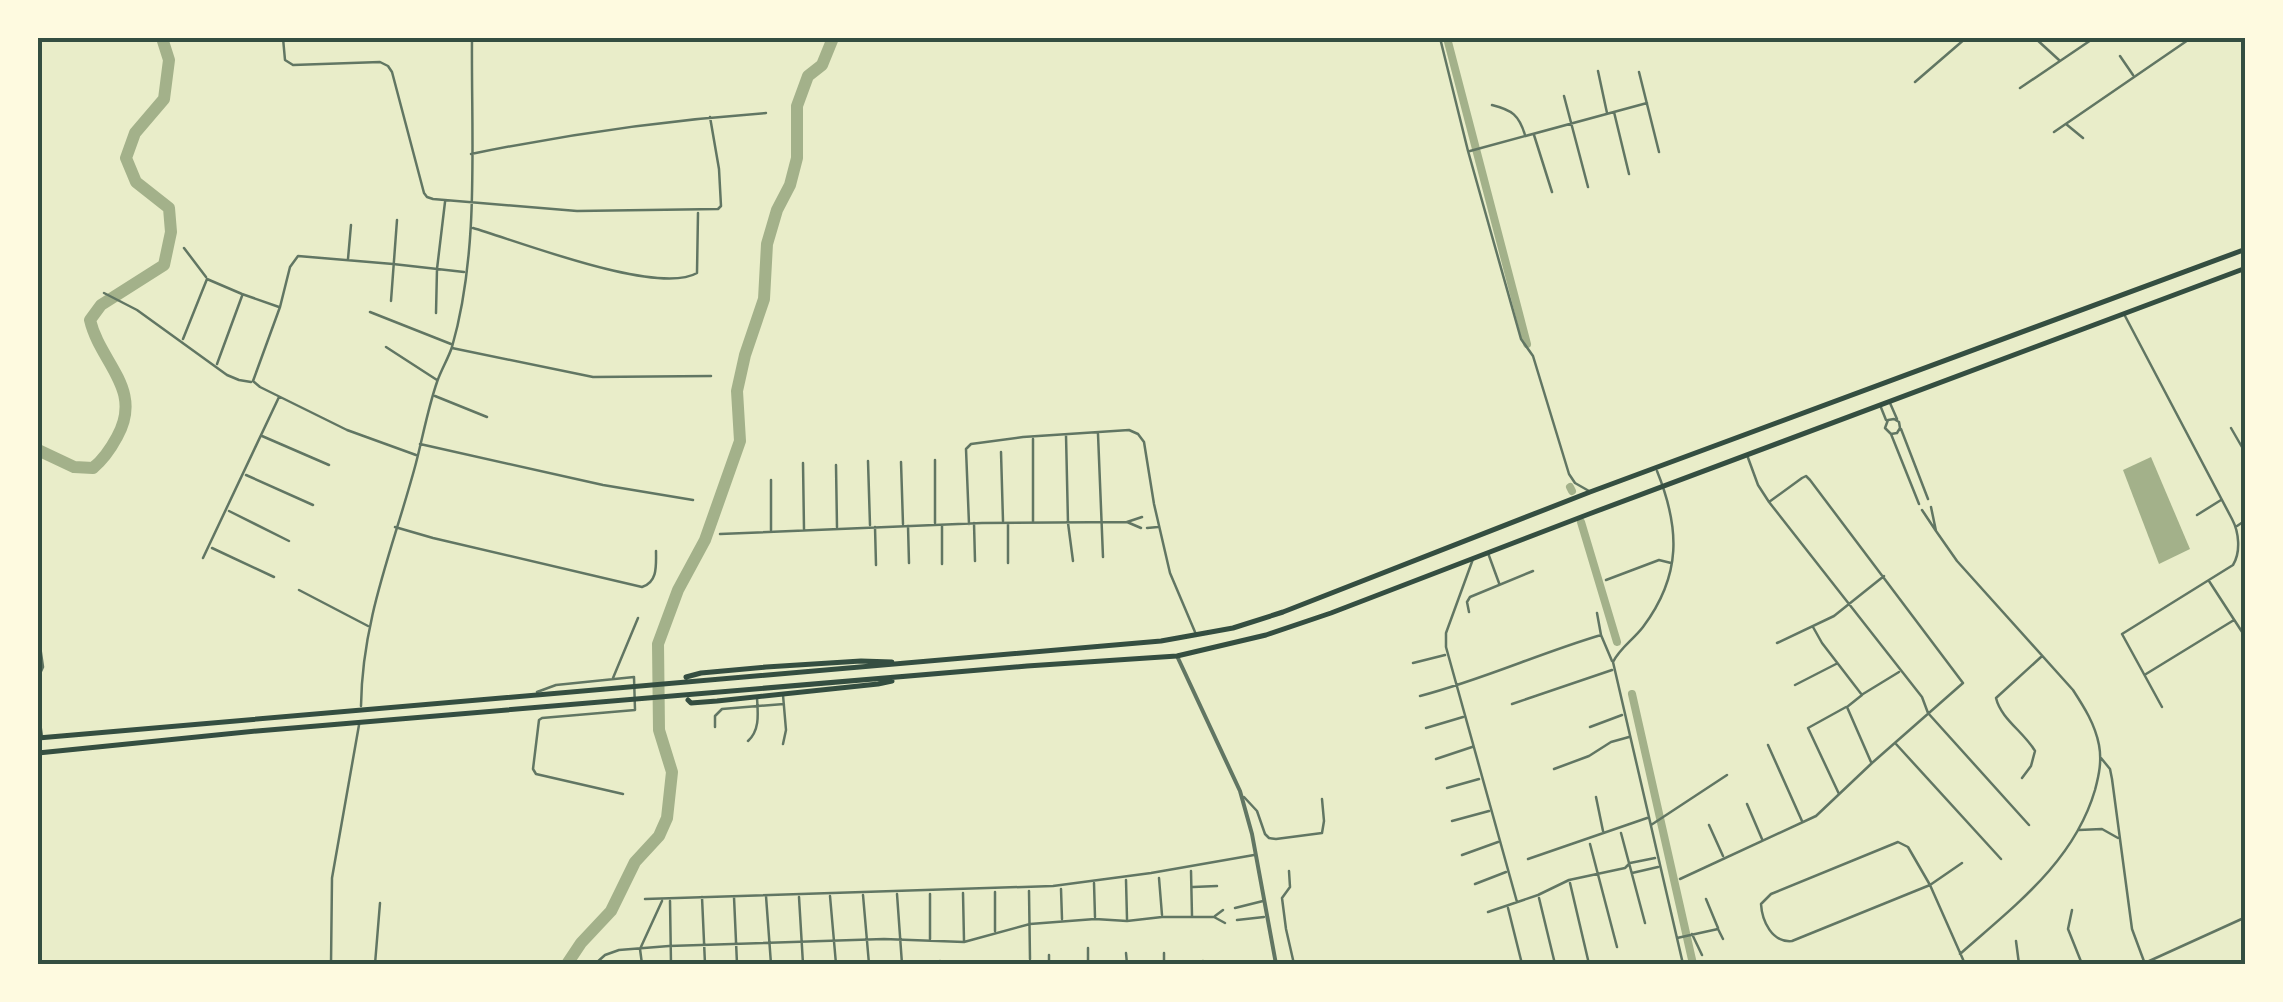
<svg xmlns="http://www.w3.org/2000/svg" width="2283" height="1002" viewBox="0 0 2283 1002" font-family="'Golos Text',sans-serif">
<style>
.water{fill:#a3b18a}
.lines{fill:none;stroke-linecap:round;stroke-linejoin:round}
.canal{stroke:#a3b18a;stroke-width:8}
.river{stroke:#a3b18a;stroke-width:12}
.minor{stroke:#617663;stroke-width:2.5}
.tertiary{stroke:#617663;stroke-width:4}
.primary{stroke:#344e41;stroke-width:5}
.neatline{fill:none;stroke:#344e41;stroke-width:4}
</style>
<rect width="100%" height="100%" fill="#e9edc9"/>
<!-- water -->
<path class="water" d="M2151 457 2190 549 2159 564 2123 470Z"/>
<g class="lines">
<!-- canal -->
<path class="canal" d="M1447 38 1527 344
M1570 487 1572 491
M1581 522 1617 642
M1632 694 1693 964"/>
<!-- river -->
<path class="river" d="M38 450 74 467 93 468C104 459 110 450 117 437 144 389 100 363 90 320L101 305 164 265 171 232 169 208 136 182 126 158 135 133 164 99 169 60 162 38
M567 964 581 943 611 911 635 862 659 836 667 818 672 772 659 730 658 644 678 590 705 540 740 441 737 391 745 355 764 299 767 244 777 210 790 185 797 158V106L808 76 822 65 833 38"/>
<!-- minor -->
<path class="minor" d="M283 38 285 60 293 65 380 62 388 66 392 72 424 193 427 197 433 199 577 211 718 209 721 206 719 169 710 117
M1440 38 1468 151 1521 339 1533 356 1569 474 1575 483 1589 491
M1488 38 1490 39
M2035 38 2059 60
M2120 56 2133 75
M1598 71 1607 113
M1639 72 1659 152
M1915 82 1966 38
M2020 88 2094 38
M1564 96 1588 187
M1492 105C1512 110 1519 115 1525 135
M1614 112 1629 174
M2066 124 2083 138
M2054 132 2191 38
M1534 135 1552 192
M1470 151 1647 103
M471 154C568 134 668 120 766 113
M473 228C518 241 658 296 697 273L698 213
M184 248 206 277
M348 259 351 225
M104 293 137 310 227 375 239 380 251 382
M391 301 397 220
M370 312 451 344
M436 313 437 269 445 202
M2124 314 2232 519C2239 532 2241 552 2233 565L2122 634 2162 707
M183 339 207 279 242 294 279 307
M386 347 437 380
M452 348 593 377 711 376
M217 364 242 296
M435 396 487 417
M1890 403 1897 419
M1880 405 1886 420
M2231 428 2246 454
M1901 429 1928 499
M1098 434 1103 557
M1891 434 1897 433 1900 428 1899 422 1894 419 1888 420 1885 428 1891 434 1919 504
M1066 435 1068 523 1073 561
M262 436 329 465
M1033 439V521
M420 444 603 485 693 500
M1001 452 1003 521
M416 455 347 430 260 387 253 381 280 307 290 267 298 256 393 264 464 272
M1747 455 1758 485 1769 502 1922 697 1928 713 2029 825
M935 460V523
M868 461 870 525
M901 462 903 524
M803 463 804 529
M836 465 837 527
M1657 471C1680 528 1682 575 1643 627 1633 640 1620 648 1613 662L1683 964
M246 475 313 505
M771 480V530
M1922 510 1936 531 1931 507
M229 511 289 541
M2197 515 2221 500
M974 523 975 561
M969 524 966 449 971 444 1023 437 1129 430 1138 434 1144 442 1154 504 1170 573 1195 632
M1008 524V563
M908 526 909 563
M2237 526 2246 520
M395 527 433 538 642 587C658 582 656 565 656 551
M875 527 876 565
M1141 528 1127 522 1142 517
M1147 528 1158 527
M1936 531 1957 561 2073 690C2084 707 2095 724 2099 745 2102 761 2099 775 2095 790 2074 862 2014 906 1960 954
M720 534 982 523 1127 522
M212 548 274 577
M1488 553 1499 583
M203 558 279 397
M1473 559 1446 633V647L1517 902
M942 564V525
M1606 580 1659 560 1671 563
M2209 581 2246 638
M299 590 368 626
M1469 612 1467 602 1470 597 1533 571
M1597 613 1601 635 1612 661
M1813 627 1822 643 1862 695 1847 707 1871 762
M1777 643 1834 616 1884 576
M1413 663 1445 655
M2146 674 2234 620
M38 678 43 667 40 646
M613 678 638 618
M1795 685 1836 664
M537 692 556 685 634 677 635 710 542 718 539 720 533 769 536 774 623 794
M1863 694 1899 672
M1420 696C1482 680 1540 653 1601 635
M1512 704 1612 670
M361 706C362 618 394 546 416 463 423 436 428 408 437 382 441 370 448 359 452 347 480 250 471 138 472 38
M38 710 42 736
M715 727V716L722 709 784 704
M1590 727 1622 715
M1426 728 1463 717
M748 741C760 730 758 714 757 698
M783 744 786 730 783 695
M1896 744 2001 859
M1768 745 1802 821
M2101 758 2110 769 2112 779 2132 929 2145 964
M1436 759 1472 747
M1554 769 1589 756 1611 742 1629 737
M2022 778 2031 766 2035 751C2024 732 2001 719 1996 698L2041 657
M1447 788 1479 779
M1839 794 1808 728 1846 707
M1244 797 1257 811 1265 834 1269 838 1276 839 1322 833 1324 821 1322 799
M1596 797 1603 831
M1747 804 1762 839
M1452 821 1489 811
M1651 825 1727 775
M1709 825 1723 856
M2079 830 2102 829 2118 838
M1621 833 1645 923
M1590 844 1617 947
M1462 855 1498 842
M1528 859 1647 818
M1962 863 1930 885 1792 941C1772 943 1762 921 1761 904L1771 894 1898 842 1908 847 1930 885 1965 964
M1625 868 1630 863 1655 858
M1191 871 1192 916
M1289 871 1290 887 1282 898 1286 929 1294 964
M1632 873 1658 867
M1159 878 1162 915
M1680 879 1816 816 1872 763 1963 683 1810 480 1806 476 1802 478 1769 502
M1126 880 1127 919
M1094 883 1095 917
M1570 883 1589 964
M1475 884 1506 872
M1193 887 1217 886
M1061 889 1062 919
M1029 891 1030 959
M963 893 964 941
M897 894 902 964
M930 894V939
M863 895 869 964
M766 896 771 964
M830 896 836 964
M702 897 705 964
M734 897 737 964
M799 897 803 964
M1539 898 1555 964
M645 899 1053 886 1151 873 1254 855
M1706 899 1718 928
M670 901 671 964
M1235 908 1263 901
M1508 908 1522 964
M2072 910 2068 929 2082 964
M1488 912 1538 895 1569 880 1625 868
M1215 916 1223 910
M1237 920 1264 917
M995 931V892
M1692 934 1702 955
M1677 938 1718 929 1723 939
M2016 941 2019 964
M1088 948V964
M1126 953 1127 964
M1164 953V964
M1049 955V964
M940 961V964
M1203 961 1204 964
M2147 962 2246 917
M331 964 332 878 359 725
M375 964 380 903
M595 964 605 955 619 950 669 946 884 939 964 942 1030 924 1095 919 1127 921 1162 917H1214L1225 923
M642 964 640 949 662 901"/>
<!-- tertiary -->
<path class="tertiary" d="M1177 656 1240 791 1252 834 1276 964"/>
<!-- primary -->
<path class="primary" d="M686 677 701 673 766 667 861 661 892 662
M688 700 691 703 717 701 878 684 892 681
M38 738 1161 641 1233 628 1283 612 1590 492 2246 249
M38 753 257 731 1027 666 1177 656 1266 635 1331 613 1589 514 2246 268"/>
</g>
<!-- border -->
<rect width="2283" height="1002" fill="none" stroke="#fefae0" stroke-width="80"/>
<rect x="40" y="40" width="2203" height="922" class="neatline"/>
</svg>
